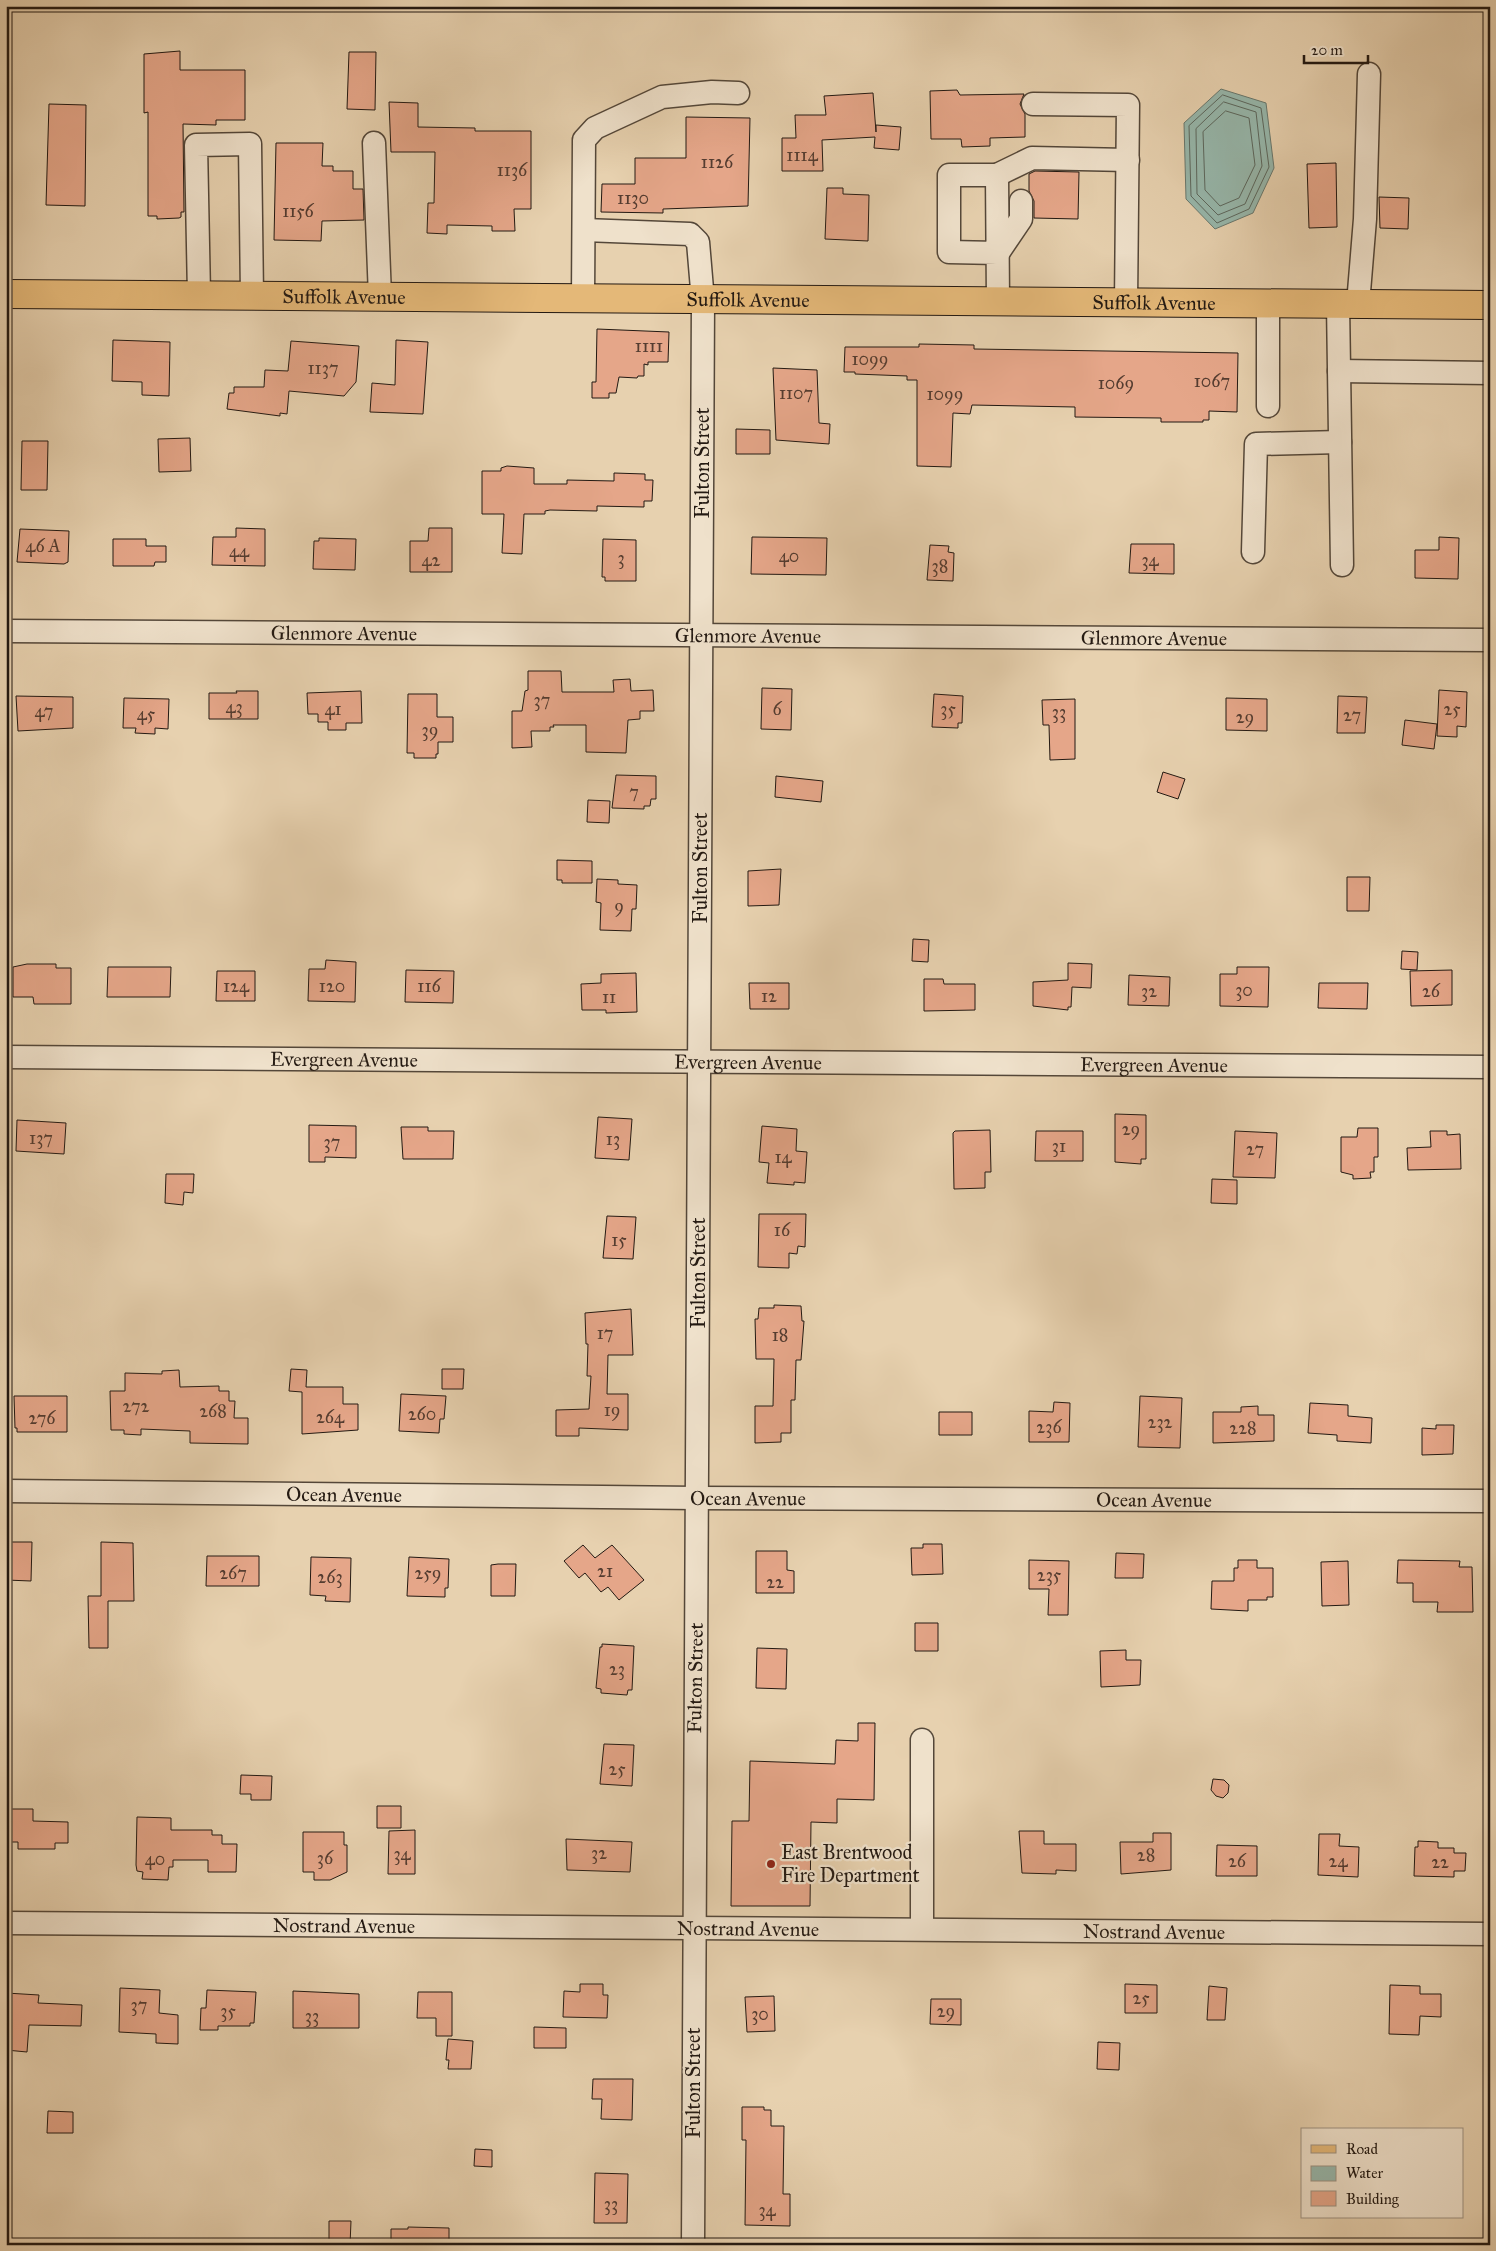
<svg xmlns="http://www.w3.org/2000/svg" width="1496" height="2251" viewBox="0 0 1496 2251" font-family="'IM FELL Great Primer',serif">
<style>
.water{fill:#97b7ab;stroke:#69786e}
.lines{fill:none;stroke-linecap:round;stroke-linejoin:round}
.shore{stroke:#5d685e;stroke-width:1}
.building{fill:#e5a689;stroke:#231912}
.minor-casing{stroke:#544739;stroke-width:25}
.major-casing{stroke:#231912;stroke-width:30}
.minor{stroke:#efe1cb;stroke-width:22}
.major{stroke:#e4b878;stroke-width:28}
.poi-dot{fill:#8f2418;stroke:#efe1cb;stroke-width:2}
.labels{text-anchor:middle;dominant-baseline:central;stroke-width:4.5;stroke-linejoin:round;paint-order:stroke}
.number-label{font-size:18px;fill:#543c30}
.street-label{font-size:20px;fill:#231912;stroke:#efe1cb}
.poi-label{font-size:20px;fill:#231912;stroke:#efe1cb;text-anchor:start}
</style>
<rect width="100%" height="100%" fill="#e7d1af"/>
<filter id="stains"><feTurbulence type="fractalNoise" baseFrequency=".004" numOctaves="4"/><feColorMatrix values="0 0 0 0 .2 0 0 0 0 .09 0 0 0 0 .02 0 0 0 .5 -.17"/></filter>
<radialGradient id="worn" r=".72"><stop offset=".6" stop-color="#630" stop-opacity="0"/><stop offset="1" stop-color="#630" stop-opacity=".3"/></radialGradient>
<!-- water -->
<path class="water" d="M1221 89 1266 103 1274 168 1253 213 1215 229 1186 199 1184 123Z"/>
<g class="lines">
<!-- shore -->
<path class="shore" d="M1223 95 1261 108 1269 167 1249 209 1217 223 1191 196 1189 126Z
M1224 102 1256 112 1262 166 1245 204 1218 215 1197 194 1196 129Z
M1226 111 1249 118 1255 165 1239 198 1220 206 1205 190 1203 132Z"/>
</g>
<!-- building -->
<path class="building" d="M180 51V70H245V120H216V125L183 124 184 212H181V217L179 218 157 219V216H148V112L144 113V54Z
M349 52H376L375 110 347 109Z
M957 90 960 95 1024 94 1020 104 1025 114V137L990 138V146L962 147 961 139H931L930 91Z
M873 93 876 132V125L901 127 899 150 874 148 875 137 822 140 823 171H782V138H796L795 115H826L824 96Z
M389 102 418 103V127L475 128V131H531V209H514L515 231H492V226L447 225V234L427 233 428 203H434L435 152H391Z
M49 104 86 105 85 206 46 205Z
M686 117 750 118 748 206 663 209V213L601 212 602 184H635V158H686Z
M276 143H323L322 166H333V171H353V189H363L364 220 322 221 321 241 274 240Z
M1336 163 1337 227 1309 228 1307 164Z
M1035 171 1079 172 1078 219 1034 218V201L1029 191V174Z
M827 188H843V194L869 195 868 241 825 239Z
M1379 197 1409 198 1408 229 1380 228Z
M597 329 669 332 668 362H648V365L644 364V376H638L637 378 619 377 616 393H609V398H592V382H596Z
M113 340 170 342 169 396 142 395V382L112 381Z
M396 340 428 342 423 414 370 412 372 383 395 385Z
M291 341 359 346 356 382 344 396 289 391 287 414 280 413V416L227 409 229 393H234V387H264L265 370 288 371Z
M919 344 974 345V349L1238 353 1237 412 1209 411V420H1203V422H1161V418L1075 417V407L972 405 970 414 953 413 951 467 917 466V380H907V376L855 374V372H844L845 347H919Z
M773 368 817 370 819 423 830 424 829 444 776 440Z
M736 429 770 430V454H736Z
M190 438 191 471 159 472 158 439Z
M22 441H48L47 490H21Z
M507 466 534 468V484H567V480L614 481V473L645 474V480H653L652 501H644V507L597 506V511L550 510 545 511V514H524L522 554 502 553 504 514H482V471H501V468Z
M236 528 265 529V566L212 565 213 537H236Z
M429 528H452V572H410V541H428Z
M20 529 69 531 68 562 64 564 17 562Z
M752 537 827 538 826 575 751 574Z
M1439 537 1459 538 1458 579 1415 578V550H1439Z
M319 538 356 539 355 570 313 569 314 541H319Z
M113 539H146V546H166V562H155L154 566H113Z
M603 539 636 540V581H605V577H602Z
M1131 544H1174V574L1129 573Z
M930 545 949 546 948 552 954 553 953 581 927 580Z
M528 671H561L562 692H614L613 680 630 679 631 691 653 690 654 711H640V719L628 720 626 753 586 752V725H553L554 727H550V731H531L532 747 512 748V711H522L525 691 528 690Z
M762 688 792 689 791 730 761 729Z
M1439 690 1467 692 1466 727 1457 726V737L1437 736Z
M236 691H258V719H209V693H237Z
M361 691 362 723H346V730H328V722H318V714H308L307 693Z
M408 694H437V717H453V742H438V754H436V758H414V753H407Z
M934 694 963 696 962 723H958V728L932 727Z
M16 696 73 697V728L18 731Z
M1338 696 1367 697 1365 733H1337Z
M124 698 169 699 168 729 155 728V734L135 733 136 728H123Z
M1226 698 1267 699V731L1226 730Z
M1075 699V759L1050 760 1049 725H1043L1042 700Z
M1405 720 1437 724 1434 749 1402 745Z
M1163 772 1185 779 1178 799 1157 792Z
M616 775 656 776V799H651L650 806H644V809L612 808Z
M776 776 823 781 821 802 775 797Z
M588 800 610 801 609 823 587 822Z
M557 860 592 861V883H562V880H557Z
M781 869 779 905 748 906V871Z
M1347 877H1370L1369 911H1347Z
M597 879 618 880V884L637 885 636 909H632L631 931 600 930 601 903 596 902Z
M913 939 929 940 928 962 912 961Z
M1402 951 1418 952 1417 970 1401 969Z
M326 960 356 962 355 1002 308 1001 309 969H325Z
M1068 963 1092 964 1091 988 1072 987 1071 1007H1068V1010L1033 1006V982L1068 980Z
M27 964H56V968H71V1004H34L33 997H13V967Z
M108 967H171L170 997H107Z
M1237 967H1269L1268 1007 1220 1006V974H1237Z
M406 970 454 971 453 1003 405 1002Z
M1452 970V1005L1411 1006 1410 971Z
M217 971H255V1001H216Z
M636 973 637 1012 606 1013V1010H582L581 984 601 983V974Z
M1129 975 1170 977 1169 1006 1128 1005Z
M924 979H943L944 984H975V1010L924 1011Z
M749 983H789V1009H750Z
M1319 983H1368L1367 1009 1318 1008Z
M1115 1114 1146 1115V1159H1141V1164L1115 1162Z
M598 1117 632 1119 629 1160 595 1158Z
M17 1120 66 1123 64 1154 16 1151Z
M309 1125 356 1126V1158L325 1157V1162H309Z
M762 1126 797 1129 796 1151 807 1152 805 1183 794 1182V1185L767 1183 769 1163 759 1162Z
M401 1127H428V1131H454L453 1159H403Z
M1358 1128H1378V1157H1374V1172H1370L1371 1178 1353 1179V1175L1341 1172V1137H1357Z
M990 1130 991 1172H985V1188L954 1189 953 1133 955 1131Z
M1036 1131H1083V1161H1035Z
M1235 1131 1277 1133 1275 1178 1233 1177Z
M1430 1131H1447V1135L1460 1134 1461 1169 1408 1170 1407 1148 1431 1147Z
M166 1174H194L193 1193 184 1192 183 1205 165 1203Z
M1212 1179 1237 1180V1204L1211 1203Z
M759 1214H806L805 1247 798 1246 797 1254 789 1253V1268L758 1267Z
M607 1216 636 1217 633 1259 603 1258Z
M774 1305 801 1306 802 1321H804L801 1360H796L795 1400H791V1433H781V1442L755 1443V1406H773L774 1359H756L755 1319H758L759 1308H774Z
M631 1309 633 1355H608L607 1394H628V1430L579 1428V1436H556V1410L589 1409 591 1376H587L588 1344H586L585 1313Z
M291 1369 307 1370 306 1387H343V1404H358V1430L302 1434V1392L289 1391Z
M442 1369H464L463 1389H442Z
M179 1370 180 1387 219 1386V1391H229V1401H235L234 1418H248V1444L190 1443V1431L141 1429V1435L124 1434V1430H111L110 1391H125V1373L162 1374V1371Z
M401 1394 446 1396 444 1419H440L439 1433 399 1431Z
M14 1396H67V1432H17V1428H15Z
M1140 1396 1182 1398 1180 1448 1138 1447Z
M1054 1402 1070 1403 1069 1442H1029V1411L1053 1412Z
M1310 1403 1348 1405V1416L1372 1418 1371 1443 1337 1441V1435L1308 1433Z
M1258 1406V1415H1274V1441L1213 1443V1412H1241V1407Z
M939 1412H972V1435H939Z
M1436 1425H1454L1453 1454 1422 1455V1428L1436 1429Z
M6 1542H32L31 1581 6 1580Z
M101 1542 133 1543 134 1601H108V1648H89L88 1596H101Z
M923 1544H942L943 1574 912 1575 911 1548H923Z
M583 1545 595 1558 612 1545 644 1580 619 1600 608 1587 601 1592 585 1573 579 1578 564 1561Z
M756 1551H787V1570L794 1571V1593H756Z
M1116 1553 1144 1554 1143 1578H1115Z
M207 1556H259V1586H206Z
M311 1557 351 1558 350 1602 325 1601 326 1596 310 1595Z
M409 1557 449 1559 448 1588H445V1597L407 1596Z
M1029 1560 1069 1561 1068 1615H1048L1049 1589H1029Z
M1238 1560H1257V1568H1273V1597H1267V1600H1248V1611L1211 1609 1212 1581H1234V1568H1238Z
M1398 1560 1460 1561 1459 1567H1472L1473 1612H1437L1438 1602H1413V1583H1397Z
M1348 1561 1349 1605 1322 1606 1321 1562Z
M498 1564H516L515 1596H491V1565Z
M915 1623H938V1651H915Z
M602 1644 634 1646 632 1690H628L627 1695 601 1693V1689L596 1688 600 1647H602Z
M757 1648 787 1649 786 1689 756 1688Z
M1126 1650V1660H1141L1140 1685 1101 1687 1100 1651Z
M858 1723H875L874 1800 837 1799V1823L811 1822 810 1906H731L732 1821H749L750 1761 835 1764 836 1740 858 1741Z
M604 1744 634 1745 632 1786 600 1784Z
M241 1775 272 1776 271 1800H251V1794H240Z
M1213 1779 1224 1780 1229 1785 1228 1793 1223 1798 1216 1796 1211 1790Z
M377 1806H401V1828H377Z
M11 1809H33V1821L68 1822V1843H55V1849H18V1842H7V1816H11Z
M137 1817 171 1818V1830H212V1835H222V1844H237L236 1872H208V1860H173V1867H169L168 1880 142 1879 143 1872 137 1871 136 1865Z
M415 1830V1874H388L389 1831Z
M1019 1831H1044V1844H1076V1871L1056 1870V1874L1022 1873Z
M303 1832H344V1845H347V1872L330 1880H314V1872H303Z
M1153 1833H1171V1870L1121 1874 1120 1842H1153Z
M1319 1834H1340L1339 1846 1359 1847 1358 1877 1318 1875Z
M566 1839 632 1842 630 1872 567 1870Z
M1418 1841 1438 1842V1848H1454V1853H1466L1465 1871H1454V1877L1414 1876 1415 1847H1418Z
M1217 1845 1257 1846V1876H1216Z
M580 1984H603V1995H608L607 2018 563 2017 564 1991 580 1992Z
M1125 1984 1157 1985V2013H1125Z
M1390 1985 1420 1986V1994H1441V2017L1420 2016 1419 2035 1389 2034Z
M1209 1986 1227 1988 1225 2020H1207Z
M120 1988 160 1990 159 2013 178 2015V2044L156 2043V2034L119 2032Z
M207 1990 256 1992 254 2023H250V2026H218V2030H200L201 2008H206Z
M293 1991 359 1994V2028H293Z
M418 1992H452V2036H436V2018H417Z
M6 1993 39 1995 38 2003 82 2005 81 2026 29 2025 27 2052 6 2050Z
M774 1996 775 2031 747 2032 745 1997Z
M931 1999H961V2025L930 2024Z
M534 2027 566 2028V2048H534Z
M448 2039 473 2041 471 2069H448L449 2060H446Z
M1098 2042 1120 2043 1119 2070 1097 2069Z
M593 2079H633L632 2120 601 2119 602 2099H592Z
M742 2107H764V2110H771V2126H784L783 2194H790V2226L745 2225 746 2140H742Z
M48 2111 73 2112V2133H47Z
M475 2149 492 2150V2167L474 2166Z
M595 2173 628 2174 627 2223H594Z
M329 2221H351L350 2245H329Z
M408 2227 449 2228V2245H391V2229H408Z"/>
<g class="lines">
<!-- minor casing -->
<g class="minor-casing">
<g id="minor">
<path d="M1033 104 1128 105 1126 303"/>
<path d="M374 143 380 297"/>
<path d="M997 175 1032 158 1128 160"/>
<path d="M584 230 690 234 698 242 703 301 693 2245"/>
<path d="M998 253 1021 219V201"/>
<path d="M199 295 196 145 250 144 252 296"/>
<path d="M583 300 584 140 595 128 662 97 712 92 738 93"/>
<path d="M998 302 997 175H949V252L998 253"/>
<path d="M1268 304V406"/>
<path d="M1338 304 1342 565"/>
<path d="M1358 304 1365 219 1369 74"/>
<path d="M1339 371 1490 373"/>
<path d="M1253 552 1256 444 1340 442"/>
<path id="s1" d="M6 631 1490 640"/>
<path id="s2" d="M6 1057 1490 1067"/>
<path id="s3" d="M6 1491 697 1498 1490 1501"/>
<path d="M922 1740V1929"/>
<path id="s4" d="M6 1923 1490 1934"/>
</g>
</g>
<!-- major casing -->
<g class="major-casing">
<g id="major">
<path id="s5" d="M6 294 1490 305"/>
</g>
</g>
<!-- minor -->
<use href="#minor" class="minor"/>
<!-- major -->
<use href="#major" class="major"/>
</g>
<!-- markers -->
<circle class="poi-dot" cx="771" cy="1864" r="5"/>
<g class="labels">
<!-- number labels -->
<g class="number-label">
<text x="802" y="155">1114</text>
<text x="717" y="162">1126</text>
<text x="512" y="170">1136</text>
<text x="633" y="198">1130</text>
<text x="298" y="211">1156</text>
<text x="649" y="346">1111</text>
<text x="870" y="359">1099</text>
<text x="323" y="368">1137</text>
<text x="1212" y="381">1067</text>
<text x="1116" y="383">1069</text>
<text x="796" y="393">1107</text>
<text x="945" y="394">1099</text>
<text x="43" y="546">46 A</text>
<text x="239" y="551">44</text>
<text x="789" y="556">40</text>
<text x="621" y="558">3</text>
<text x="431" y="560">42</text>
<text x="1150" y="560">34</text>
<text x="940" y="566">38</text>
<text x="542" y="700">37</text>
<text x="234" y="707">43</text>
<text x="333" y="709">41</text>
<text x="777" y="709">6</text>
<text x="948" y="709">35</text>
<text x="1452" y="709">25</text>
<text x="44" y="711">47</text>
<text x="1059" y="712">33</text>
<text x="146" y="714">45</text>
<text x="1352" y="715">27</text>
<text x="1245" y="717">29</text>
<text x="430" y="730">39</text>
<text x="634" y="792">7</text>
<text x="619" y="906">9</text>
<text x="236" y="986">124</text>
<text x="332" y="986">120</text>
<text x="429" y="986">116</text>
<text x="1244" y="990">30</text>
<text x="1149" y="991">32</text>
<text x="1431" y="991">26</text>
<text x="769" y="996">12</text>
<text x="609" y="997">11</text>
<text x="1131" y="1129">29</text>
<text x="41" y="1138">137</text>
<text x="613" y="1139">13</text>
<text x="332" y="1142">37</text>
<text x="1059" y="1146">31</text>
<text x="1255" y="1149">27</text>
<text x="783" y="1157">14</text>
<text x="782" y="1230">16</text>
<text x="619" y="1240">15</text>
<text x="605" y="1333">17</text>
<text x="780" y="1335">18</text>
<text x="136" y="1406">272</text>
<text x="612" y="1410">19</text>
<text x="213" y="1411">268</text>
<text x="422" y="1414">260</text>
<text x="330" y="1417">264</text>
<text x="42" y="1418">276</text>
<text x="1160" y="1422">232</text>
<text x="1049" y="1427">236</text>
<text x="1243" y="1428">228</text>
<text x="605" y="1571">21</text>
<text x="233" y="1573">267</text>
<text x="428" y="1573">259</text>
<text x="1049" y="1575">235</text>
<text x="330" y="1577">263</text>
<text x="775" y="1582">22</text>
<text x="617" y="1669">23</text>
<text x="617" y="1769">25</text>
<text x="599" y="1853">32</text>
<text x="402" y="1854">34</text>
<text x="1146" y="1855">28</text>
<text x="325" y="1858">36</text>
<text x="155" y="1859">40</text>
<text x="1237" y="1861">26</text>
<text x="1338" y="1861">24</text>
<text x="1440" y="1862">22</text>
<text x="1141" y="1998">25</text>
<text x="139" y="2005">37</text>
<text x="228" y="2011">35</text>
<text x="946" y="2011">29</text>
<text x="760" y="2014">30</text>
<text x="312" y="2016">33</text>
<text x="611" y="2204">33</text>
<text x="767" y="2210">34</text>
</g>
<!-- street labels -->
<g class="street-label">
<text stroke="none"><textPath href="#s5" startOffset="338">Suffolk Avenue</textPath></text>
<text stroke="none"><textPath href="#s5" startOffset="742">Suffolk Avenue</textPath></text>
<text stroke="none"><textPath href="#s5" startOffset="1148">Suffolk Avenue</textPath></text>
<text transform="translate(702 463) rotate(-90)">Fulton Street</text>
<text stroke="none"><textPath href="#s1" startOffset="338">Glenmore Avenue</textPath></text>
<text stroke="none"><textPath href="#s1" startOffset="742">Glenmore Avenue</textPath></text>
<text stroke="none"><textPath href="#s1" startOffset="1148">Glenmore Avenue</textPath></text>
<text transform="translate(700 868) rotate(-90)">Fulton Street</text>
<text stroke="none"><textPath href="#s2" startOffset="338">Evergreen Avenue</textPath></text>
<text stroke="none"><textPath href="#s2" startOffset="742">Evergreen Avenue</textPath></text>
<text stroke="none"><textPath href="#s2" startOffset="1148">Evergreen Avenue</textPath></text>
<text transform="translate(698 1273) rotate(-90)">Fulton Street</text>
<text stroke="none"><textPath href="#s3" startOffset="338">Ocean Avenue</textPath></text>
<text stroke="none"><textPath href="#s3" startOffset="742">Ocean Avenue</textPath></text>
<text stroke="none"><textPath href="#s3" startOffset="1148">Ocean Avenue</textPath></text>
<text transform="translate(695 1678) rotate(-89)">Fulton Street</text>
<text stroke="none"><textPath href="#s4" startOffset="338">Nostrand Avenue</textPath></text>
<text stroke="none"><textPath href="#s4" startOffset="742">Nostrand Avenue</textPath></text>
<text stroke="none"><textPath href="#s4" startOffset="1148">Nostrand Avenue</textPath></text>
<text transform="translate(693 2083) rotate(-90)">Fulton Street</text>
</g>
<!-- poi labels -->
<g class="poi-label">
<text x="781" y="1852">East Brentwood<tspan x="781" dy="23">Fire Department</tspan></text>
</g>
</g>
<!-- margin -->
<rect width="1496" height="2251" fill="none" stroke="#e7d1af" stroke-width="25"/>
<rect x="8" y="8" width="1481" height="2236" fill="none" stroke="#231912" stroke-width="2.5"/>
<rect x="12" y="12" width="1471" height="2226" fill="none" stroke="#231912"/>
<!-- legend -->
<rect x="1301" y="2128" width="162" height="90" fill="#efe1cb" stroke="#9d9181"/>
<rect x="1311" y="2145" width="25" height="8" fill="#e4b878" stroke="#9d9181"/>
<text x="1346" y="2154" font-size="15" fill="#231912">Road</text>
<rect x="1311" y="2166" width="25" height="15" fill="#97b7ab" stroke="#9d9181"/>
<text x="1346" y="2178" font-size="15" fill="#231912">Water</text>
<rect x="1311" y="2191" width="25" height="15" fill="#e5a689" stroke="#9d9181"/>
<text x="1346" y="2204" font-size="15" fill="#231912">Building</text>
<!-- scale -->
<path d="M1304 55v8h64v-8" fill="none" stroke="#231912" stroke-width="2.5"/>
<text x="1311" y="55" font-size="15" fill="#231912" stroke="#efe1cb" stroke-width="4" paint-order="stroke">20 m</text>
<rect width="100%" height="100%" filter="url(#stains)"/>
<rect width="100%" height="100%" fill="url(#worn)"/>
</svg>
